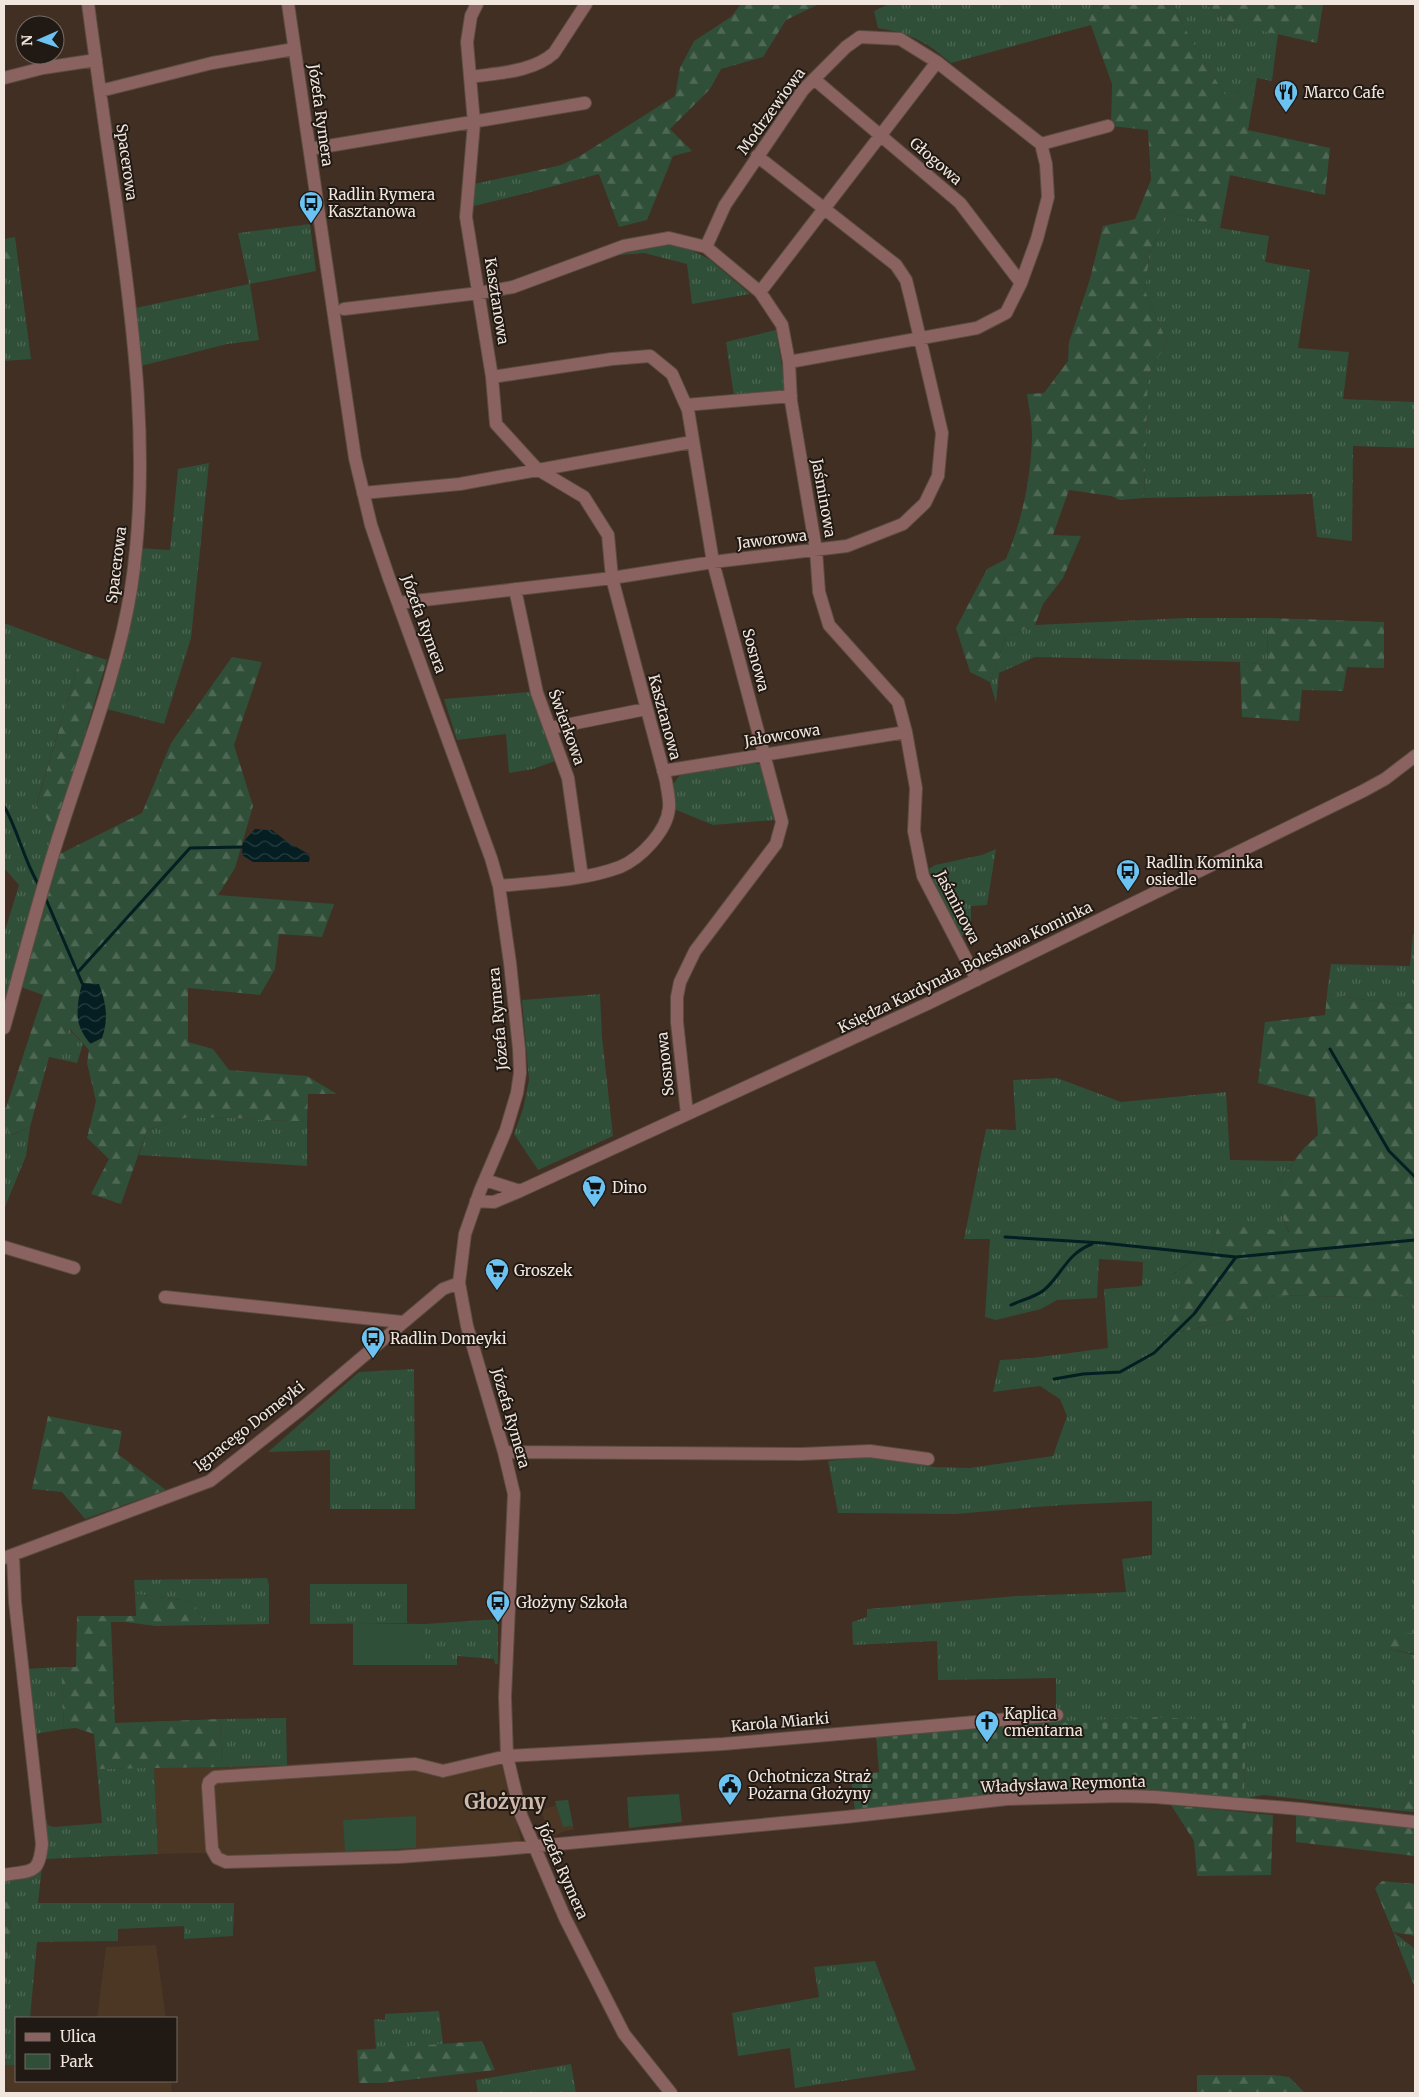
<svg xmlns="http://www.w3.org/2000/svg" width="1419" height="2097" viewBox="0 0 1419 2097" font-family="Merriweather,serif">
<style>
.built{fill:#4c3624}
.grass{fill:url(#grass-tufts)}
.forest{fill:url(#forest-firs)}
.cemetery{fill:url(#cemetery-stones)}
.green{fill:#304f39}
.water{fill:url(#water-waves)}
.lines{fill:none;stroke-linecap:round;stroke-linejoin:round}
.stream{stroke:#041e22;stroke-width:3}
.minor-casing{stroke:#5c4c40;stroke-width:14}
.minor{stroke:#8a6360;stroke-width:12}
.labels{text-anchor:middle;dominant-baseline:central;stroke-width:4;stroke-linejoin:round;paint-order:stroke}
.poi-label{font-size:15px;fill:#f1e6de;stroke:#211913;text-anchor:start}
.street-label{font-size:15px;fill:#f1e6de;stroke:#211913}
.district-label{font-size:20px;font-weight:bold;fill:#cfbaaa;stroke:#211913}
</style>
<defs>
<pattern id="grass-tufts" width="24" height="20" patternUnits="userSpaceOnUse" patternTransform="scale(1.25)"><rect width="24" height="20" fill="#304f39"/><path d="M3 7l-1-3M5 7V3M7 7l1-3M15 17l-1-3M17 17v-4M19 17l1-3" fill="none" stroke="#4e6855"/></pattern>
<pattern id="forest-firs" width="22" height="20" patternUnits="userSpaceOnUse" patternTransform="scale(1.25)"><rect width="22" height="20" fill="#304f39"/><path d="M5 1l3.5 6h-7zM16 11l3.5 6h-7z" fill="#4e6855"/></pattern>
<pattern id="cemetery-stones" width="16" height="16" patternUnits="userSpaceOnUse" patternTransform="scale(1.25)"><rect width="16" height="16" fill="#304f39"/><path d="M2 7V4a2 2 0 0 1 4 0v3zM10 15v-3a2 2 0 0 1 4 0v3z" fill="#4e6855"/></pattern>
<pattern id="water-waves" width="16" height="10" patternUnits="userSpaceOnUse" patternTransform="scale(1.25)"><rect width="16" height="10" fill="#041e22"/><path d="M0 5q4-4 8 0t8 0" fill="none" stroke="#293f42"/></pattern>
</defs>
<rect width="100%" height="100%" fill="#402f22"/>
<!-- built -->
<path class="built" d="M499 1755 522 1843 447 1850 247 1858 200 1853 158 1854 154 1767 258 1766 408 1758 450 1764Z
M568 1800 574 1830 565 1831 550 1838 541 1810 556 1805 555 1801Z
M156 1945 166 2018H97L106 1947Z
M4 2065H16V2081H171L172 2093H4Z"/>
<!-- grass -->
<path class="grass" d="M889 4H1095L1089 20 1091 25 951 63C925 41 912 34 878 28L874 11Z
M1173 4H1205L1232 24 1278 33 1272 81 1257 78 1228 100 1189 36Z
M535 171V191L474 206V184Z
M1167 211 1220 228 1269 236 1265 262 1310 270 1298 348 1349 352 1343 399 1415 402V448L1353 446 1352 541 1317 537 1312 494 1144 498 1148 375 1167 342 1145 291 1149 257Z
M310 224 316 271 250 284 259 340 227 344 141 366 135 308 249 284 238 233Z
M669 245 691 250 709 259 750 294 692 304 687 264 644 253 609 256Z
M19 268 31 359 4 361V272Z
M776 330 786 391 734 396 726 342Z
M209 463 191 638 164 724 107 709 138 548 170 550 178 469Z
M1187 618H1267L1268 665 1240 662 1035 657 999 673 996 703 990 682 1006 637 1035 625Z
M4 623 82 652 36 806 57 829 4 1014V934L19 885 4 868Z
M531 692 555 761 533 769 509 773 506 734 457 740 444 699Z
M753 762 760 765 766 779 774 820 713 825 674 809 671 787 680 775Z
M996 849 987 905 971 906V934L961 936 933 883 929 869 935 865 982 855Z
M1413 934H1415V1003L1393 1004 1327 994 1331 964 1410 966Z
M600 994 602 1037 613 1136 538 1170 514 1134 523 1109 529 1080 522 1000Z
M69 1029 83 1044 77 1063 49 1057Z
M1057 1078 1121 1102 1226 1092 1230 1160 1294 1161 1277 1184V1203L1289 1233 1219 1223 1211 1248 1172 1275 1190 1287 1164 1336 1249 1316 1269 1295 1355 1297 1383 1302 1401 1294 1415 1302V1633L1388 1649 1415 1655V1756L1403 1811 1263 1795 1244 1799 1246 1722 1056 1723V1678L938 1680 937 1641 853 1645 852 1622 867 1617V1609L1017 1596 1126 1592 1122 1559 1152 1555V1501L1061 1505 955 1514 838 1513 828 1461 877 1456 934 1467 970 1468 1053 1456 1067 1416 1060 1399 1040 1386 993 1392 1000 1360 1032 1358 1108 1348 1104 1289 1142 1286 1143 1262 1099 1259 1097 1298 1057 1300 1041 1309 996 1320 985 1317 990 1239H964L986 1129 1016 1130 1013 1080Z
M188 1117 233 1118 307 1122V1166L139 1155 147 1130Z
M4 1124 12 1135 30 1127 26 1156 4 1209Z
M414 1369 415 1509H330V1450L268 1452 359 1372Z
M267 1578 269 1585V1624L205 1625 194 1604 182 1600 135 1594 134 1580Z
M310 1584H407V1623L310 1624Z
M498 1619V1664H495L494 1659 457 1656V1665H425V1624Z
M61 1667 64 1729 35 1734 26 1669Z
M286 1718 287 1765 222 1767 220 1719Z
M154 1767 158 1854 46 1859 45 1815 48 1825 54 1827 102 1823 97 1769Z
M42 1866 38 1903H234L233 1936 184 1939V1926L118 1929V1941L37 1942 30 2018H16V2065H4V2003L13 1894 4 1888V1879Z
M1393 1932 1415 1949V1988Z
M875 1961 916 2070 795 2088 790 2048 738 2056 732 2013 819 1997 814 1967Z
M439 2011 443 2044 376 2050 374 2019 385 2020V2014Z
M571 2064 576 2093H478L476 2080Z"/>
<!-- forest -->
<path class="forest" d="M741 4H819L786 20 763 57 721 69 710 89 670 129 692 151 673 156 647 220 619 227 599 174 535 191V171L561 165 580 156 675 96 680 68 694 41 731 17Z
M1095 4H1173L1189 36 1228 100 1257 78 1248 130 1330 148 1325 195 1230 175 1220 228 1167 211 1149 257 1145 291 1167 342 1148 375 1144 498 1120 500 1111 496 1069 490 1053 535 1081 536 1063 578 1043 604 1035 625 1006 637 990 682 970 672 956 628 987 569 1006 559C1022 520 1031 479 1032 436 1032 422 1029 408 1027 394L1044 393 1068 361 1069 342 1090 279 1103 226 1135 219 1151 180 1148 130 1111 126 1112 84 1089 20Z
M1205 4H1323L1317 43 1232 24Z
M15 237 19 268 4 272V239Z
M1267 618 1384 622V668L1347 667 1343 691 1302 690 1299 721 1242 717 1240 662 1268 665Z
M82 652 107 660 57 829 36 807Z
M232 657 262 662 234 745 253 806 235 868 218 895 334 904 322 937 279 934 275 969 260 995 188 988V1042L213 1049 229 1070 307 1076 337 1094H308L307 1122 233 1118 188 1117 147 1130 121 1204 91 1194 109 1159 87 1138 96 1101 87 1063 89 1050 70 1029 49 1057 30 1127 11 1135 4 1124V1108H6L43 995 21 987 56 856 142 813 171 743Z
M1327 994 1393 1004 1415 1003V1302L1401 1294 1383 1302 1355 1297 1269 1295 1249 1316 1163 1336 1190 1287 1171 1276 1211 1248 1219 1223 1289 1232 1277 1203V1184L1304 1148 1318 1135 1315 1098 1258 1083 1265 1022 1325 1015Z
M48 1416 122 1431 118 1454 166 1490 85 1519 62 1492 32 1489Z
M135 1594 182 1600 194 1604 205 1625 156 1626 125 1622H111L115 1723 220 1719 222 1767 97 1769 94 1734 76 1728 64 1729 61 1667H76L77 1616H136Z
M1415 1633V1654L1388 1649 1393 1635Z
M1415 1756V1812L1403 1811Z
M1171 1805 1273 1815 1271 1875 1197 1876 1194 1841Z
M1296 1813 1415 1825V1856L1296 1842Z
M1382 1881 1415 1884V1936L1393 1932 1375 1888Z
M4 1888 13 1894 4 2003Z
M482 2041 495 2070 381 2083H359L357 2050Z
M1197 2075H1273L1289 2077 1305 2093H1197Z"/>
<!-- cemetery -->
<path class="cemetery" d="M1157 1717 1246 1722 1244 1799 1143 1791 855 1812 851 1776 879 1772 876 1733 995 1724Z"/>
<!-- green -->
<path class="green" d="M353 1623 425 1624V1665H353Z
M679 1794 682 1822 629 1828 627 1797Z
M568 1800 573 1826 563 1827 555 1801Z
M416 1816V1848L345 1851 343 1820Z"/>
<!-- water -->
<path class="water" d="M255 829 272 830 286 841 310 855 309 862H253L242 855 243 842Z
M82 983 99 984C106 1003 109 1018 102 1038L90 1044C87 1039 82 1033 80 1027 75 1014 79 996 82 983Z"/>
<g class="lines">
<!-- stream -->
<path class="stream" d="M4 806C19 832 24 862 40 887
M45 897 82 983
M78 972 190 848 243 847
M1330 1049 1389 1151 1415 1177
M1005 1237 1103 1243 1236 1257 1415 1240
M1011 1305C1021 1300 1036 1297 1044 1290 1062 1275 1066 1254 1092 1244
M1054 1379 1083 1374 1120 1372 1154 1353 1194 1314 1236 1257"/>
<!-- minor casing -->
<g class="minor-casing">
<path id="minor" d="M288 4 355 458 371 525 389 578 491 858 499 886 510 963 519 1049 520 1073 517 1093 506 1130 480 1191 465 1234 459 1283 467 1326 504 1452 514 1494 505 1697 507 1756 521 1815 565 1918 624 2034 671 2093
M477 4 471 16 467 42 474 123 466 217 492 377 496 424 537 469 584 497 608 535 612 578 666 781C667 789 670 800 669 808 667 831 641 858 620 867 582 881 539 882 499 886
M471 77C498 73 533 72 554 53L586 4
M4 78 43 68 96 60
M814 79 960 203 1021 283
M100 91 212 63 294 49
M1041 144 1108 126
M310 149 585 103
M706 247 725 205 803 90 846 47 860 37 900 39 937 62 1041 144 1046 164 1048 197 1037 239 1021 283 1006 313 977 328 789 362
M760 292 937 62
M344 309 479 293 513 287 624 246 669 238 706 247 760 292 782 325 789 362 791 401 816 550 819 592 829 625 898 702 906 732 916 788 914 831 923 876 977 980
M492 377 612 359 650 356 672 374 688 410 713 562 782 822 776 844 695 951 680 982 677 997V1022L687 1114
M686 405 791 396
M363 493 460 484 692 442
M515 589 537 693 568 778 582 877
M398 603 612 578 713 562 847 546 903 524 925 503 938 476 942 433 911 300 906 280 896 265 757 156
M551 728 646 709
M663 771 906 732
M4 1028C23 961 40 892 62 826 87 748 118 670 131 589 151 460 134 329 116 202 106 136 97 70 88 4
M485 1180 520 1191
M476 1201 494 1202 520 1191 927 1004 1363 791 1385 779 1415 756
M4 1247 74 1268
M165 1297 402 1322
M504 1452 802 1454 870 1451 928 1459
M4 1558 210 1481 301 1409 443 1289 459 1283
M1057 1715 723 1744 507 1756 443 1771 415 1764 215 1777 209 1782 208 1786 212 1849 217 1858 226 1862 399 1857 494 1850 846 1817 1007 1799 1122 1796 1155 1797 1300 1809 1415 1822
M4 1875C31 1870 39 1876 42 1844L15 1602 13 1555"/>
</g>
<!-- minor -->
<use href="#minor" class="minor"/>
</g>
<!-- icons -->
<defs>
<g id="restaurant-pin" transform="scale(1.25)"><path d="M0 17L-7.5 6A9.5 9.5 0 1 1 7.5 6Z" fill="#6cc3f2" stroke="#211913"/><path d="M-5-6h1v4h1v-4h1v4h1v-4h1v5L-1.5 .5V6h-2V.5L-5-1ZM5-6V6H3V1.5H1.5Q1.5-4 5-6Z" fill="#111"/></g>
<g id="bus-pin" transform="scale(1.25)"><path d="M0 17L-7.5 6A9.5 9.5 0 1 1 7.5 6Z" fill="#6cc3f2" stroke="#211913"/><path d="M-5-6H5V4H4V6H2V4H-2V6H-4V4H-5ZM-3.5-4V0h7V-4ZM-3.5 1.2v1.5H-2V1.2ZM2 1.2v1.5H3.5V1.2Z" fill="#111"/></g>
<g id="supermarket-pin" transform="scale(1.25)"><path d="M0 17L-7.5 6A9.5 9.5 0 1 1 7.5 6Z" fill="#6cc3f2" stroke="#211913"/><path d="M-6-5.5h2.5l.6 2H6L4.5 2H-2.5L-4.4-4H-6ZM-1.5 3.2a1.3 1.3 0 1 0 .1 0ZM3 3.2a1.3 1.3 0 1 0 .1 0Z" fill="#111"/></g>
<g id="church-pin" transform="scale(1.25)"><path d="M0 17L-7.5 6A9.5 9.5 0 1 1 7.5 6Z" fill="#6cc3f2" stroke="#211913"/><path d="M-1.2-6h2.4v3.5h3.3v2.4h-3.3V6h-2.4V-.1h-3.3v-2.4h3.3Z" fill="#111"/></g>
<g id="civic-pin" transform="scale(1.25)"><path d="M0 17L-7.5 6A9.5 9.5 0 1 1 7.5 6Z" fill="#6cc3f2" stroke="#211913"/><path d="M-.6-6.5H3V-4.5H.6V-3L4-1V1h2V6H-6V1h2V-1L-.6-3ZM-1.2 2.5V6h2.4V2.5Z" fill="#111"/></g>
</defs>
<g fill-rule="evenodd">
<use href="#restaurant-pin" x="1286" y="92"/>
<use href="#bus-pin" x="311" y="203"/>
<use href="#bus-pin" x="1128" y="871"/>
<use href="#supermarket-pin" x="594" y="1187"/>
<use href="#supermarket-pin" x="497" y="1270"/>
<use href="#bus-pin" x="373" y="1338"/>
<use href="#bus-pin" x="498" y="1602"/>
<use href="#church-pin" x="987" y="1722"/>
<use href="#civic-pin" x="730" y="1785"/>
</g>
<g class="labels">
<!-- poi labels -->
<g class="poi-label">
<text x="1304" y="92">Marco Cafe</text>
<text x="328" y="194">Radlin Rymera<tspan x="328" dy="17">Kasztanowa</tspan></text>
<text x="1146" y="862">Radlin Kominka<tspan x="1146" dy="17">osiedle</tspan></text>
<text x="612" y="1187">Dino</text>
<text x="514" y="1270">Groszek</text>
<text x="390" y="1338">Radlin Domeyki</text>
<text x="516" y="1602">Głożyny Szkoła</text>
<text x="1004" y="1713">Kaplica<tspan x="1004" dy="17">cmentarna</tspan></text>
<text x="748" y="1776">Ochotnicza Straż<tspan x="748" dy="17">Pożarna Głożyny</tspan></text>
</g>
<!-- street labels -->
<g class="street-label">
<text transform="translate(771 111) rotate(-54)">Modrzewiowa</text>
<text transform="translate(321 115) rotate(82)">Józefa Rymera</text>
<text transform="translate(936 161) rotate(41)">Głogowa</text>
<text transform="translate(127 162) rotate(82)">Spacerowa</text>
<text transform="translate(497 301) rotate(81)">Kasztanowa</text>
<text transform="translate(824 498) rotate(80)">Jaśminowa</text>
<text transform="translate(772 539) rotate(-7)">Jaworowa</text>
<text transform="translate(116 565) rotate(-83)">Spacerowa</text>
<text transform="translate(424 624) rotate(70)">Józefa Rymera</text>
<text transform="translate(756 660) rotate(75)">Sosnowa</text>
<text transform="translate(665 717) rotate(75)">Kasztanowa</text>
<text transform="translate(567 727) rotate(70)">Świerkowa</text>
<text transform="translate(782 735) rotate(-9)">Jałowcowa</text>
<text transform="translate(958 907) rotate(63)">Jaśminowa</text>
<text transform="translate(965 967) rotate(-26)">Księdza Kardynała Bolesława Kominka</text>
<text transform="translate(498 1019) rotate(-95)">Józefa Rymera</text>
<text transform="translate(665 1064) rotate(-96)">Sosnowa</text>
<text transform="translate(511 1418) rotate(74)">Józefa Rymera</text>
<text transform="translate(249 1426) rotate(-38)">Ignacego Domeyki</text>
<text transform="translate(780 1722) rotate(-5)">Karola Miarki</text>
<text transform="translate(1063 1784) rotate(-2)">Władysława Reymonta</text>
<text transform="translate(563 1871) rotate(66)">Józefa Rymera</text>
</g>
<!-- district labels -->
<g class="district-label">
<text x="505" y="1801">Głożyny</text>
</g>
</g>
<!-- border -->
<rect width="1419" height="2097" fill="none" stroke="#f1e6de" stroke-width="10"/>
<!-- legend -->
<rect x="15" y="2017" width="162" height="65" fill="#211913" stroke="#746b64"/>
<rect x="25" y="2033" width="25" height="8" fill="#8a6360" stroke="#746b64"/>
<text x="60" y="2042" font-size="15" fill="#f1e6de">Ulica</text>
<rect x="25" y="2054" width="25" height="15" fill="#304f39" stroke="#746b64"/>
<text x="60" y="2067" font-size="15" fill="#f1e6de">Park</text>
<!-- north arrow -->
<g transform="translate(40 40) rotate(268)"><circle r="24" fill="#211913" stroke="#746b64"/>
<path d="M0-4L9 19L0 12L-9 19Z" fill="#6cc3f2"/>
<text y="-8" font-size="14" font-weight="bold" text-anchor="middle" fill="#f1e6de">N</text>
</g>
</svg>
